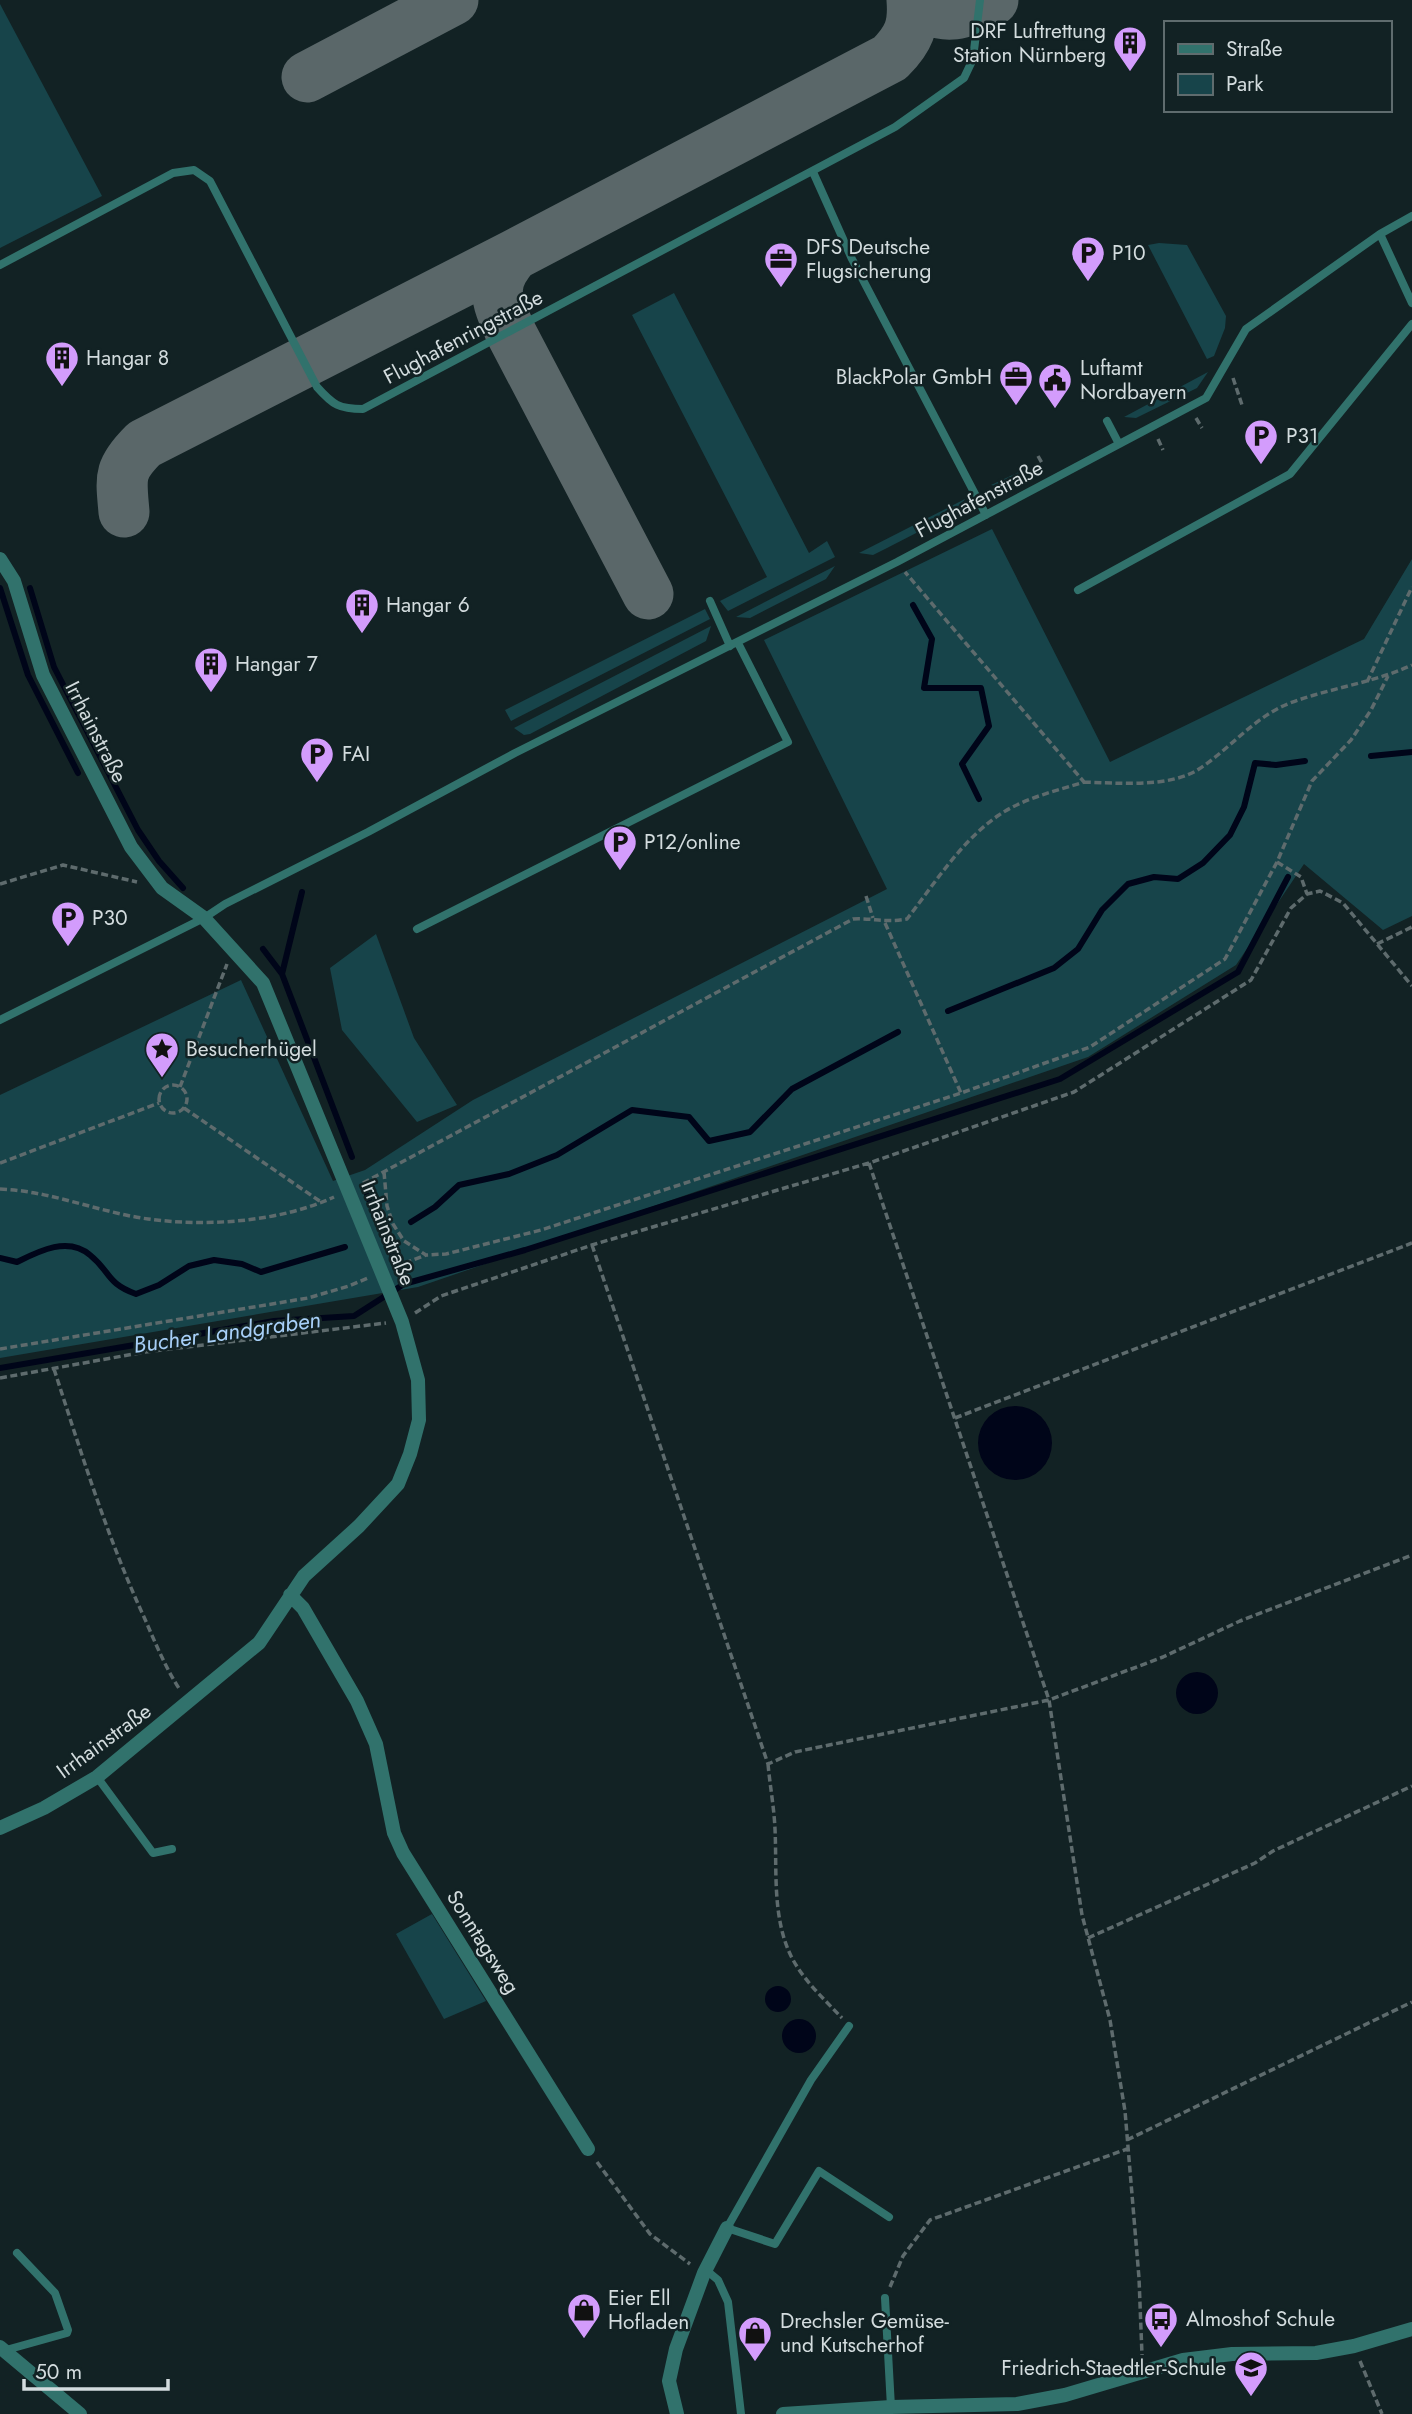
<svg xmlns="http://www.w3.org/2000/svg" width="1412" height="2414" viewBox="0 0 1412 2414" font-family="Jost,sans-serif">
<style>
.green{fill:#17444a}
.water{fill:#000519}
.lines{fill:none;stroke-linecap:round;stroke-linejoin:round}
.stream{stroke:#000519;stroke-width:6}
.taxiway{stroke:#5a6769;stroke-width:51}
.path{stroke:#5e6b6d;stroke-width:3.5;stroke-dasharray:7 3.5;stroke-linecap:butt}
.lane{stroke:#31726c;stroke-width:8}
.street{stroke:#31726c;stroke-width:14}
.labels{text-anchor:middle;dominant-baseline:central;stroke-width:5;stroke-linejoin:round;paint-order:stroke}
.poi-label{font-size:21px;fill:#d3dcde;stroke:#122224;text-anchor:start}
.street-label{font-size:21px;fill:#d3dcde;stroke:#122224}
.water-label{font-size:23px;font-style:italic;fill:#a7cff7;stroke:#122224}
</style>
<rect width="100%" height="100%" fill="#122224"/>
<!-- green -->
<path class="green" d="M0 4 102 196 0 248Z
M1159 243 1187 245 1226 316 1225 328 1214 356 1207 359 1148 245Z
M674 293 809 553 827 541 835 557 728 611 720 601 767 577 632 315Z
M1208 372 1197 388 1136 418 1124 417Z
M1021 471 1025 477 1001 487 991 485Z
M965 499 957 512 887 548 873 555 859 553Z
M992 529 1110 762 1364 639 1412 559V916L1383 930 1304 864 1236 965 1088 1057 418 1287 0 1358V1095L241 980 333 1181 365 1170 473 1100 887 889 764 640Z
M835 566 826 579 750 618 736 617Z
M705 609 710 619 511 721 505 710Z
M711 626 706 641 530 734 524 735 514 728Z
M376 934 414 1038 457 1105 417 1122 342 1030 330 968Z
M432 1914 486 2001 444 2019 396 1934Z"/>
<!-- water -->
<path class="water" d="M978 1443a37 37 0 1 1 74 0a37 37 0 1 1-74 0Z
M1176 1693a21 21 0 1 1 42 0a21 21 0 1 1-42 0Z
M765 1999a13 13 0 1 1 26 0a13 13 0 1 1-26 0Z
M782 2036a17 17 0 1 1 34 0a17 17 0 1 1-34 0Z"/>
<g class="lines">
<!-- stream -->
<path class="stream" d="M0 588 28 675 78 773
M30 588 54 667 138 830 159 861 183 888
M913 605 932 639 924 688H981L989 726 962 764 979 799
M1371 756 1412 752
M302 892 282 974 352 1157
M263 949 282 974
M948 1011 1054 968 1078 949 1102 910 1128 884 1154 877 1178 879 1203 863 1230 835 1244 807 1255 763 1276 765 1305 761
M367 1195 395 1261
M411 1222 435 1207 459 1185 509 1174 557 1155 632 1110 689 1117 709 1141 750 1132 792 1089 898 1032
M0 1258 17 1262C39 1251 68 1236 90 1255 111 1272 106 1283 136 1294L159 1285 189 1266 214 1260 242 1264 261 1272 345 1247
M0 1368 274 1321 354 1316 404 1284 525 1250 1060 1079 1238 972 1288 877"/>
<!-- taxiway -->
<path class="taxiway" d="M919 0C941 24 968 13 993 0
M307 77 453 0
M514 255C489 284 496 299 510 331L648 594
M124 512C121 477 118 470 144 444L514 255 890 58C909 39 914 26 912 0"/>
<!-- path -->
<path class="path" d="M1233 378 1242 405
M1196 418 1202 428
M1158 439 1163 450
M1038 456 1042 463
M1367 682 1412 587
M1084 782C1118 783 1170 788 1199 769 1231 748 1254 717 1290 703 1330 688 1373 683 1412 665
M1277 862 1301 877 1307 894
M0 884 63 865 137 882
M866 896 873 918
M885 923 961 1093
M1377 944 1412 927
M159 1099a14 14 0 1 1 28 0a14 14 0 1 1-28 0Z
M180 1087 227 964
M184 1108 321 1202
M0 1163 159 1103
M869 1163 1049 1700 1082 1915 1110 2020 1125 2111 1139 2278 1142 2355
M384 1172 387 1206 393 1224 404 1241 426 1255 446 1254 541 1230 961 1093 1090 1047 1225 959 1277 862 1312 781 1351 740 1371 710 1388 676
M363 1183 853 919C874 918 885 923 907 919 935 883 961 841 999 815 1024 798 1056 791 1084 782L905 572
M0 1189C51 1191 98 1212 148 1219 207 1227 280 1222 334 1197
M592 1245 768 1764 795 1752 1049 1700 1163 1657 1240 1621 1412 1555
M395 1267 426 1255
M415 1313 441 1296 592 1245 869 1163 1074 1092 1251 980 1291 908 1307 894 1320 891 1343 903 1412 986
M0 1349 308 1298 349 1286 368 1278
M54 1369C81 1452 107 1537 144 1617 155 1642 165 1667 180 1690
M0 1378 145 1352 386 1323
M955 1418 1412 1243
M768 1764C770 1786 774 1807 775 1829 777 1870 772 1917 791 1956 803 1980 824 1999 842 2018
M1088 1938 1255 1863 1273 1851 1412 1786
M1127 2140 1412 2002
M597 2162 650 2234 690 2264
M890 2287 903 2256 930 2220 1127 2149
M1360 2361 1382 2414"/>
<!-- lane -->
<path class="lane" d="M813 172 852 259 986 515
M1380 234 1412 303
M0 265 173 173 194 170 210 181 317 387C333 405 339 409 363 409L895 127 964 78 973 59 980 0
M1107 421 1119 444
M1078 590 1290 474 1412 324
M710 601 730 646
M417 929 788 742 738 643
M0 1020 204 918 225 904 368 832 515 753 897 562 1206 398 1246 329 1380 234 1412 216
M97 1777 153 1853 172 1849
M849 2026 811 2080 727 2228 775 2244 819 2171 889 2217
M706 2270 718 2280 728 2302 741 2414
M885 2298 891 2407
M6 2350 67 2333 68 2330 55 2293 17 2253"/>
<!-- street -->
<path class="street" d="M0 559 14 581 43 675 131 847 162 888 204 918 263 983 402 1322 418 1380 419 1420 410 1454 398 1484 359 1526 304 1576 259 1643 97 1777 44 1808 0 1828
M290 1595 303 1608 357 1701 376 1744 394 1833 403 1853 588 2149
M0 2347 80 2414
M677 2414 669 2381 676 2349 704 2273 727 2228
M783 2414 891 2407 1017 2404 1065 2395 1183 2360 1232 2354 1316 2353 1354 2346 1412 2329"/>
</g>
<!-- icons -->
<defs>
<g id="building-pin" transform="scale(1.75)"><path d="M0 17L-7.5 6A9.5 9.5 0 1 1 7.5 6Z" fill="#d39cfc" stroke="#122224"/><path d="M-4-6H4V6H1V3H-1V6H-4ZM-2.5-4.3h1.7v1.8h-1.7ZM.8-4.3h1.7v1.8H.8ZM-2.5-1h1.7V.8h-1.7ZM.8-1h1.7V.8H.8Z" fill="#111"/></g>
<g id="parking-pin" transform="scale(1.75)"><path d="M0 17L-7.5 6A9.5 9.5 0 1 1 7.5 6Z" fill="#d39cfc" stroke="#122224"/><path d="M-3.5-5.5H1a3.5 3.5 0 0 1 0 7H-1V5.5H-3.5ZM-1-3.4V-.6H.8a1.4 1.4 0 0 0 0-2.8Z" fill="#111"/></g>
<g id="office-pin" transform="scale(1.75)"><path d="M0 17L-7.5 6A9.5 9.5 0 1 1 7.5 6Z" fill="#d39cfc" stroke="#122224"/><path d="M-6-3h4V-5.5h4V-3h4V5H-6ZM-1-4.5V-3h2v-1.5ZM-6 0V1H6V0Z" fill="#111"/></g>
<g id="civic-pin" transform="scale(1.75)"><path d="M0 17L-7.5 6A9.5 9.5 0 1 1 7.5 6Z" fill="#d39cfc" stroke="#122224"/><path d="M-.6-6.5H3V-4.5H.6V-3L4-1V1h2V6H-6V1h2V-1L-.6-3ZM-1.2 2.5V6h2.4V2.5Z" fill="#111"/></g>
<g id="sight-pin" transform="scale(1.75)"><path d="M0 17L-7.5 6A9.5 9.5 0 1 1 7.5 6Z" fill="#d39cfc" stroke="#122224"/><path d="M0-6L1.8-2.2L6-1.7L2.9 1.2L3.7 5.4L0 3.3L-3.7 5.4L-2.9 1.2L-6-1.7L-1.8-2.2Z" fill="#111"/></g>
<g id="shop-pin" transform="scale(1.75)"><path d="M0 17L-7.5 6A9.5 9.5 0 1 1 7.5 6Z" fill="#d39cfc" stroke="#122224"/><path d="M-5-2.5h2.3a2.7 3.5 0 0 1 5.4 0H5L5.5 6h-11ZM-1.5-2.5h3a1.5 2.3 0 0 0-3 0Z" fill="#111"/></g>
<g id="bus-pin" transform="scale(1.75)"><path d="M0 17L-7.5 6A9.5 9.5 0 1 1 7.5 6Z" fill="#d39cfc" stroke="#122224"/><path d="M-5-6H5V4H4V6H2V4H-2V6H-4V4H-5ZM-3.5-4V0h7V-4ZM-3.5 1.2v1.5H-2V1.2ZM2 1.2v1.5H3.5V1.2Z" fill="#111"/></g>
<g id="school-pin" transform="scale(1.75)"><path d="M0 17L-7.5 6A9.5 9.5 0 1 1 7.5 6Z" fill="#d39cfc" stroke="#122224"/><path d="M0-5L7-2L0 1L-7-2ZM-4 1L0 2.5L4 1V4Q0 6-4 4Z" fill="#111"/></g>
</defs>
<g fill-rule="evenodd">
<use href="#building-pin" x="1130" y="43"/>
<use href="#parking-pin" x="1088" y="253"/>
<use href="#office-pin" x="781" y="259"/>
<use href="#building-pin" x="62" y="358"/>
<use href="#office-pin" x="1016" y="377"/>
<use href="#civic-pin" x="1055" y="380"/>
<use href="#parking-pin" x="1261" y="436"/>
<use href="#building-pin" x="362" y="605"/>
<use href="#building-pin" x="211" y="664"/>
<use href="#parking-pin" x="317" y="754"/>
<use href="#parking-pin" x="620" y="842"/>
<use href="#parking-pin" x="68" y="918"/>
<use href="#sight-pin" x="162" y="1049"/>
<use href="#shop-pin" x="584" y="2310"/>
<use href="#bus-pin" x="1161" y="2319"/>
<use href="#shop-pin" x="755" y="2333"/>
<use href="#school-pin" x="1251" y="2368"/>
</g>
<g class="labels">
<!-- poi labels -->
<g class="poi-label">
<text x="1106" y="31" text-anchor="end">DRF Luftrettung<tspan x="1106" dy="24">Station Nürnberg</tspan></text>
<text x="806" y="247">DFS Deutsche<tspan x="806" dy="24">Flugsicherung</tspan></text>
<text x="1112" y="253">P10</text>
<text x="86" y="358">Hangar 8</text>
<text x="1080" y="368">Luftamt<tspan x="1080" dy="24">Nordbayern</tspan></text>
<text x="992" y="377" text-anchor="end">BlackPolar GmbH</text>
<text x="1286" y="436">P31</text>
<text x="386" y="605">Hangar 6</text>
<text x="235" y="664">Hangar 7</text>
<text x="342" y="754">FAI</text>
<text x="644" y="842">P12/online</text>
<text x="92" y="918">P30</text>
<text x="186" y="1049">Besucherhügel</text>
<text x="608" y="2298">Eier Ell<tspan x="608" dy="24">Hofladen</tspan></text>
<text x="1186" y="2319">Almoshof Schule</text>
<text x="780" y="2321">Drechsler Gemüse-<tspan x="780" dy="24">und Kutscherhof</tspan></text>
<text x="1226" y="2368" text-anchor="end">Friedrich-Staedtler-Schule</text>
</g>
<!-- street labels -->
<g class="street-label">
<text transform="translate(463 337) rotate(-28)">Flughafenringstraße</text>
<text transform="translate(979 499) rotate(-28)">Flughafenstraße</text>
<text transform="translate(96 732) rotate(63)">Irrhainstraße</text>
<text transform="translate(388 1233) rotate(68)">Irrhainstraße</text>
<text transform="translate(104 1741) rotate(-36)">Irrhainstraße</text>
<text transform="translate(483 1942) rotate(58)">Sonntagsweg</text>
</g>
<!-- water labels -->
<g class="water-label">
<text transform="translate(227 1332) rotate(-8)">Bucher Landgraben</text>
</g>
</g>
<!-- legend -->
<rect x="1164" y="21" width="228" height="91" fill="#122224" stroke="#5f6c6e" stroke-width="2"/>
<rect x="1178" y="44" width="35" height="10" fill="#31726c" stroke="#5f6c6e" stroke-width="2"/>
<text x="1226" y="56" font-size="21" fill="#d3dcde">Straße</text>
<rect x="1178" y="74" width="35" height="21" fill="#17444a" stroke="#5f6c6e" stroke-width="2"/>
<text x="1226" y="91" font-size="21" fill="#d3dcde">Park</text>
<!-- scale -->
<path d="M24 2379v10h144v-10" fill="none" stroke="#d3dcde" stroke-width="3.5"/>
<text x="35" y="2379" font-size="21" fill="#d3dcde" stroke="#122224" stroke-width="5" paint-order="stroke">50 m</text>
</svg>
